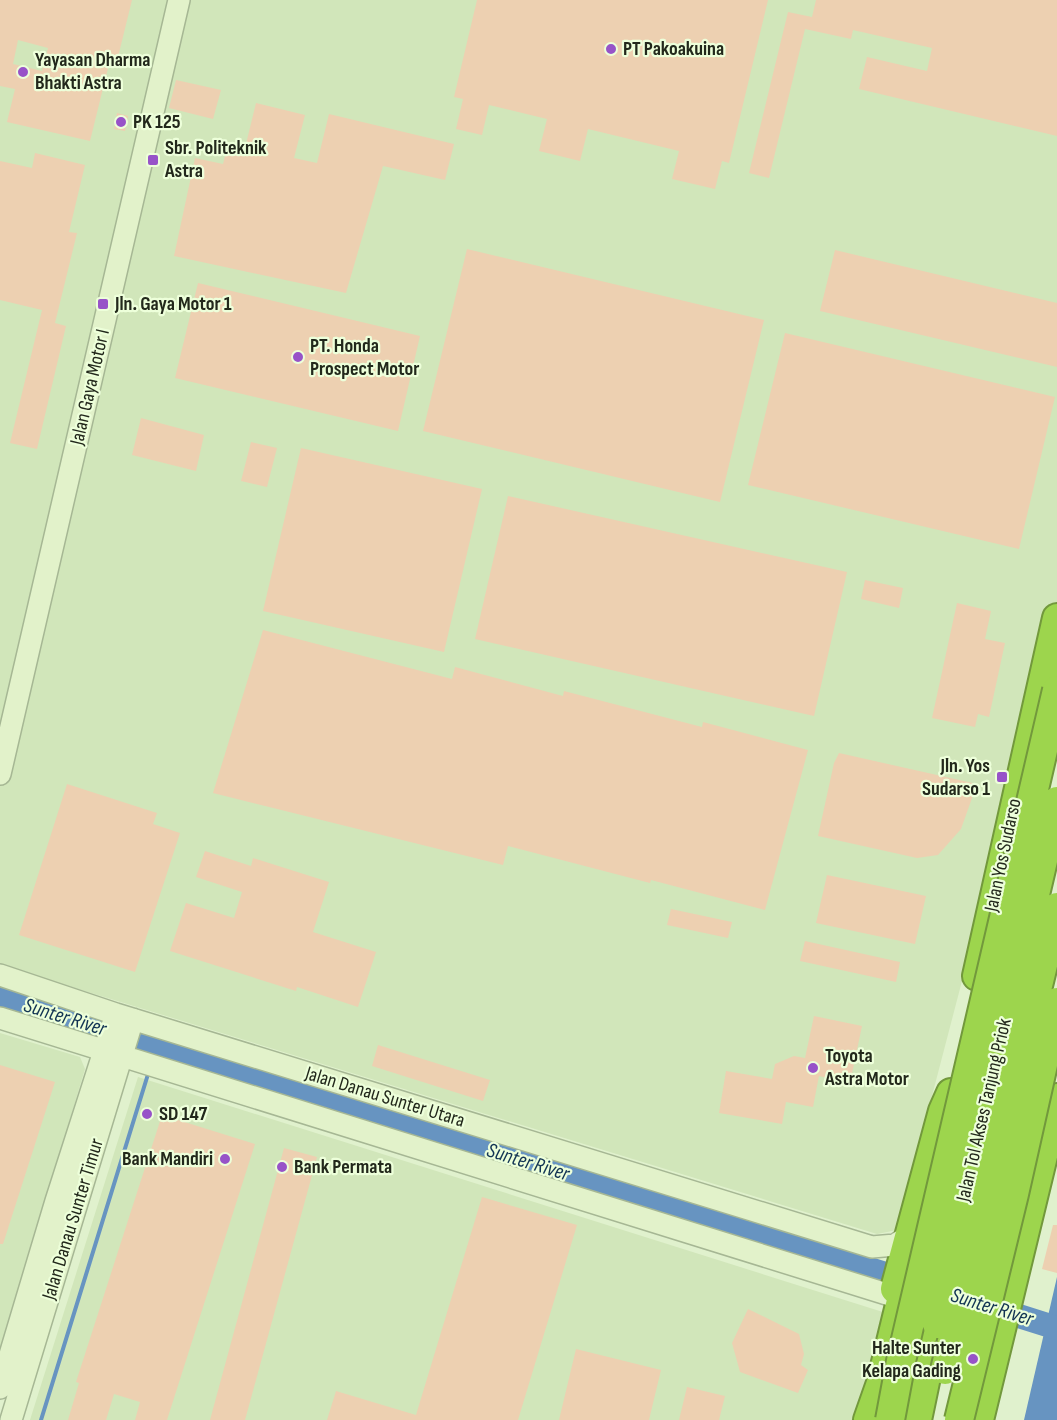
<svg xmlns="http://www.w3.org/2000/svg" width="1057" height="1420" viewBox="0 0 1057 1420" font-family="'Sofia Sans Condensed',sans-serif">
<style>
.built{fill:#d1e6ba}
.water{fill:#6794c1}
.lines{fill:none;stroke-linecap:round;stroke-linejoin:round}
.stream{stroke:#6794c1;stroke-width:4}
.river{stroke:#6794c1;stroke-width:24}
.building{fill:#edd0b1;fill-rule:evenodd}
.secondary-casing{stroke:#a6b794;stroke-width:24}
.highway-casing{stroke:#72983c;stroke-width:32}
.secondary{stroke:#e2f2ca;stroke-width:21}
.highway{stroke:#9dd54d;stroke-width:28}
.highway-bridge-casing{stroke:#72983c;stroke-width:32;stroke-linecap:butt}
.highway-bridge{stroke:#9dd54d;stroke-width:28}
.poi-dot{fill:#9753c8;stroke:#edffda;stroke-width:2}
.labels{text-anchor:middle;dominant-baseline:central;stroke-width:4.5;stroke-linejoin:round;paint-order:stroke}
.poi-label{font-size:20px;font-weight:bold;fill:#22281b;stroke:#edffda;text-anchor:start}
.street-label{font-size:20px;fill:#22281b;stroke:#edffda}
.water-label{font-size:21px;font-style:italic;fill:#123453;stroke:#edffda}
</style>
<rect width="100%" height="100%" fill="#e0f1cd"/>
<!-- built -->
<path class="built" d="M0 0H1057V617L897 1230 877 1234 0 965Z
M0 1033 80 1057 85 1069 0 1353Z
M138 1077 886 1313 873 1420H30Z"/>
<!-- water -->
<path class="water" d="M1057 1277V1420H1024Z"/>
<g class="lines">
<!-- stream -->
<path class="stream" d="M153 1058 157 1046
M41 1420 149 1071"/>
<!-- river -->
<path class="river" d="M0 997 914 1283
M987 1306 1057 1328"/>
</g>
<!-- building -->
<path class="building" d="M0 0H132L118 57 111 56 90 141 7 122 15 89 0 86ZM18 40 48 48 42 71 13 64Z
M477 0H768L729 163 722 161 715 189 672 179 679 151 588 129 580 161 539 151 547 119 489 105 482 135 456 129 463 99 454 97Z
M816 0H1057V136L859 89 867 57 927 71 932 48 853 30 851 39 805 29 769 178 749 173 788 12 812 17Z
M176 80 221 90 213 119 169 108Z
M256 103 305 115 294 158 317 163 329 114 454 144 445 180 383 166 346 293 174 256 195 158 223 164 228 144 245 148Z
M117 113 128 116 125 131 114 129Z
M35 153 85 165 69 232 77 233 55 323 66 326 37 449 10 443 42 310 0 300V161L32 168Z
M467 249 764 320 720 502 423 431Z
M835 250 1057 303V367L820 311Z
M198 283 420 336 398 431 175 378Z
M785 333 1055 397 1019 549 748 485Z
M141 418 204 435 196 471 132 455Z
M251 442 277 448 267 487 241 481Z
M301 448 482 489 444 652 263 611Z
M508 496 847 572 814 716 475 639Z
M865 580 903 588 899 608 861 599Z
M957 603 991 611 985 639 1005 643 989 717 978 714 975 727 932 718Z
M263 630 452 679 455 667 563 696 564 691 702 727 703 722 808 750 765 910 651 880 650 883 508 846 503 865 213 793Z
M839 753 977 784 961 829 938 855 917 858 818 836 834 763Z
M67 784 157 813 153 824 180 833 135 972 19 935Z
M205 851 251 866 253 858 329 882 313 932 376 952 358 1007 297 987 296 991 170 951 186 903 234 918 242 892 196 877Z
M827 875 926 896 915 944 816 923Z
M671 909 732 922 728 938 667 925Z
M805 941 900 962 896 982 800 961Z
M814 1016 862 1026 850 1083 819 1076 813 1107 786 1102 782 1124 719 1113 726 1071 772 1079 775 1064 794 1056 805 1058Z
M378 1045 490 1080 483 1101 372 1066Z
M0 1065 55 1082 3 1244H0Z
M162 1115 255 1144 167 1420H135L140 1402 114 1394 106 1420H68L79 1383 76 1382Z
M284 1148 317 1157 245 1420H210Z
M482 1197 577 1225 518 1420H327L336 1391 416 1415Z
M1053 1225H1057V1273L1042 1269Z
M748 1309 799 1334 804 1354 801 1365 808 1370 798 1393 740 1372 732 1343Z
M576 1349 661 1370 649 1420H559Z
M687 1387 725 1396 719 1420H679Z"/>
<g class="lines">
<!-- secondary casing -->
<g class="secondary-casing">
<path id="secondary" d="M0 774 179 0
M0 975 116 1014 872 1247 895 1245 908 1236
M0 1018 893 1296
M0 1388 56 1201 116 1014
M11 1420 133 1019"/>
</g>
<!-- highway casing -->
<g class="highway-casing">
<path id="highway" d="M977 976 1057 618
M895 1289 943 1111 951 1093
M868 1420 881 1383 908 1272
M917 1420 937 1324
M979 1420 1057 1098"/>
</g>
<!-- secondary -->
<use href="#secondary" class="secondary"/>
<!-- highway -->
<use href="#highway" class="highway"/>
<!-- highway-bridge casing -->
<g class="highway-bridge-casing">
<path id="highway-bridge" d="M937 1324 961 1209 1057 801
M945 1370 1057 907
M890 1420 901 1361 1057 690
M959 1420 1014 1194 1057 1002"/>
</g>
<!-- highway-bridge -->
<use href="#highway-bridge" class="highway-bridge"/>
</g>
<!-- markers -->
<g class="poi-dot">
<circle cx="611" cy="49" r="6"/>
<circle cx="23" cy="72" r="6"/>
<circle cx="121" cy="122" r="6"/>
<rect x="147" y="154" width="12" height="12" rx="3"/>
<rect x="97" y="298" width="12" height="12" rx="3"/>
<circle cx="298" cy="357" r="6"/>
<rect x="996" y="771" width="12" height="12" rx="3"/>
<circle cx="813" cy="1068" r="6"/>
<circle cx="147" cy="1114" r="6"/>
<circle cx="225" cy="1159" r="6"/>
<circle cx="282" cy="1167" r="6"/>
<circle cx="973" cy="1359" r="6"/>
</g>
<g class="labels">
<!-- poi labels -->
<g class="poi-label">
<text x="623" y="49">PT Pakoakuina</text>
<text x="35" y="60">Yayasan Dharma<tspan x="35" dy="23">Bhakti Astra</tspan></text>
<text x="133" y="122">PK 125</text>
<text x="165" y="148">Sbr. Politeknik<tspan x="165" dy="23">Astra</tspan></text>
<text x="115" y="304">Jln. Gaya Motor 1</text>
<text x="310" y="346">PT. Honda<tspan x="310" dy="23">Prospect Motor</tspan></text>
<text x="990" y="766" text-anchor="end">Jln. Yos<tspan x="990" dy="23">Sudarso 1</tspan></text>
<text x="825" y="1056">Toyota<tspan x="825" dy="23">Astra Motor</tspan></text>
<text x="159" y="1114">SD 147</text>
<text x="213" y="1159" text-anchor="end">Bank Mandiri</text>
<text x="294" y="1167">Bank Permata</text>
<text x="961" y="1348" text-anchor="end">Halte Sunter<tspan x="961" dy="23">Kelapa Gading</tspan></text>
</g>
<!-- street labels -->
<g class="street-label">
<text transform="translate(90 387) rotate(-77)">Jalan Gaya Motor I</text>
<text transform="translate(1003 855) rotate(-78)">Jalan Yos Sudarso</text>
<text transform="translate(385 1097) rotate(17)">Jalan Danau Sunter Utara</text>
<text transform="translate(984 1110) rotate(-77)">Jalan Tol Akses Tanjung Priok</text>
<text transform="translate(73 1219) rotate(-73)">Jalan Danau Sunter Timur</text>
</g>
<!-- water labels -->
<g class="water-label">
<text transform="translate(65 1017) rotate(17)">Sunter River</text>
<text transform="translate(528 1162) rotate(17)">Sunter River</text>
<text transform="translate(992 1307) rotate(17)">Sunter River</text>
</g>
</g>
</svg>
